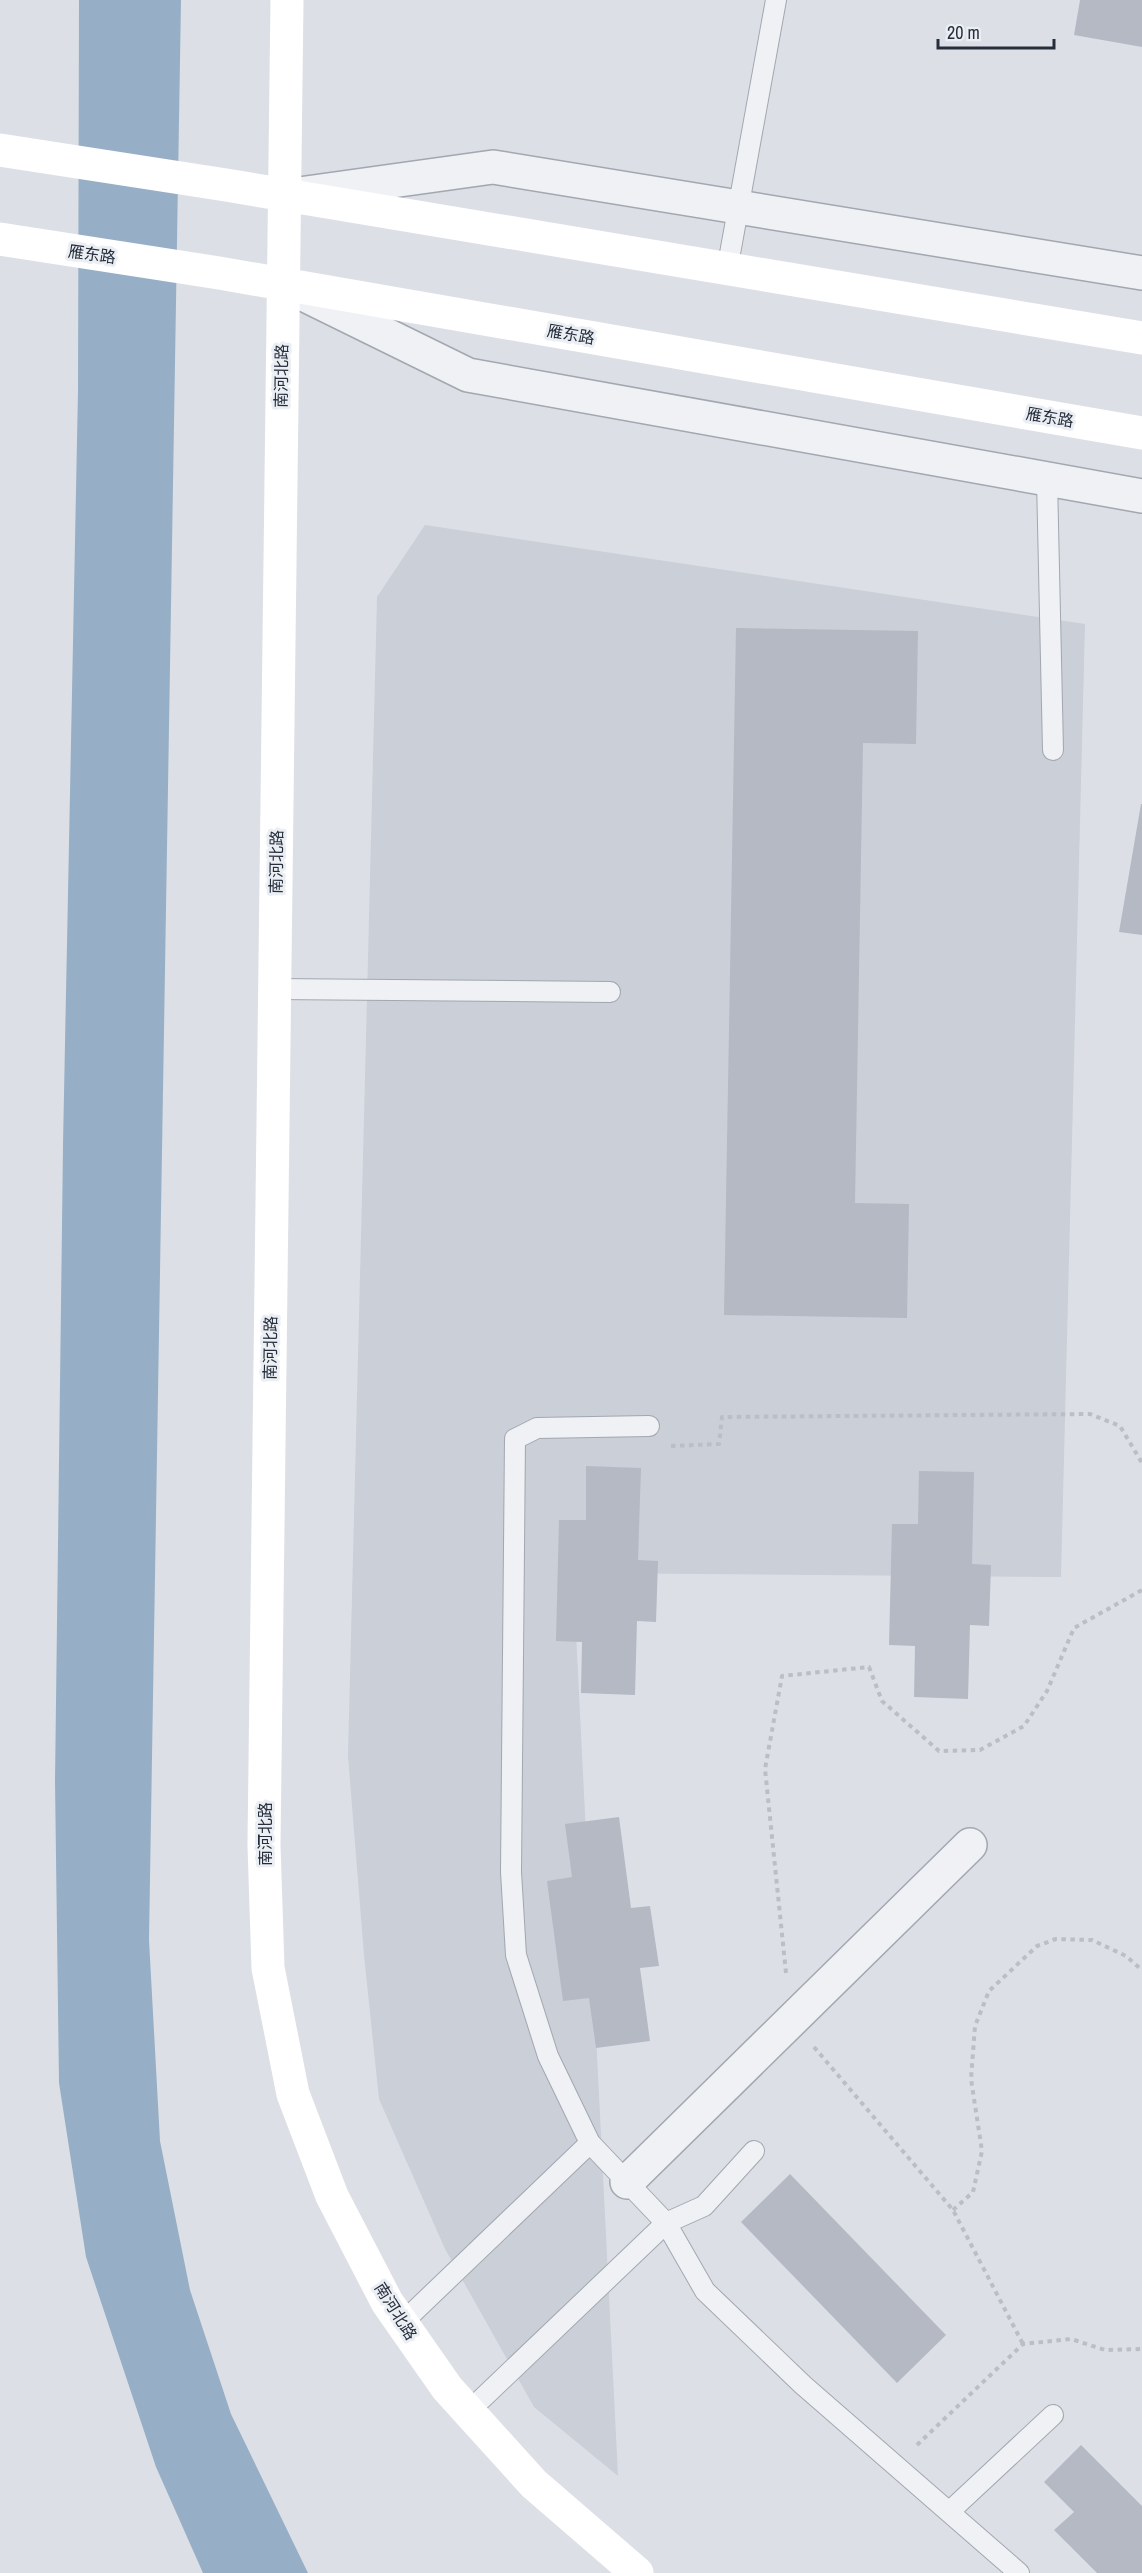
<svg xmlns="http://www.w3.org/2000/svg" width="1142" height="2573" viewBox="0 0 1142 2573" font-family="'Archivo Narrow','Noto Sans SC',sans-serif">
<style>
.built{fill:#cacfd8}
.water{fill:#97afc6}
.building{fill:#b4b9c3}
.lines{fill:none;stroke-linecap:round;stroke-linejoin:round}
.lane-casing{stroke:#a2a7b0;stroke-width:22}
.street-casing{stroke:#a2a7b0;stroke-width:36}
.path{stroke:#bbbec4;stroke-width:4;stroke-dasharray:4.5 4.5;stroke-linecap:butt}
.lane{stroke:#eff1f4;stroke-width:20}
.street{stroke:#eff1f4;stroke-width:33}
.secondary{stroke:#fff;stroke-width:33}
.labels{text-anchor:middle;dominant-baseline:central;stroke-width:6;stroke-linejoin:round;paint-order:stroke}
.street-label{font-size:16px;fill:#262e3c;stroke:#ebeff4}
</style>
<rect width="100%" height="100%" fill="#dce0e6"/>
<!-- built -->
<path class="built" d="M425 525 1085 624 1061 1577 573 1573 618 2476 534 2407 445 2249 379 2099 364 1955 348 1756 377 597Z"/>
<!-- water -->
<path class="water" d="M79 0H181L149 1940 160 2141 190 2290 231 2414 308 2573H203L156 2467 86 2257 59 2083 55 1782 63 1144 78 390Z"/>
<!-- building -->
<path class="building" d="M1080 0H1142V47L1074 35Z
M736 628 918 631 916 744 863 743 855 1203 909 1204 907 1318 724 1315Z
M1141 804H1142V935L1119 932Z
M586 1466 641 1468 638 1560 658 1561 656 1622 637 1621 635 1695 581 1693 582 1642 556 1641 559 1520H586Z
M919 1471 974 1472 972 1564 991 1565 989 1626 970 1625 968 1699 914 1697 915 1646 889 1645 892 1524H918Z
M619 1817 631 1908 650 1906 659 1966 640 1968 650 2041 596 2048 589 1998 563 2001 547 1881 572 1877 565 1824Z
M790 2174 946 2335 897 2383 741 2222Z
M1081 2445 1142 2506V2573H1097L1054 2530 1074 2512 1044 2482Z"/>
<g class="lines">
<!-- lane casing -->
<g class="lane-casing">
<path id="lane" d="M727 270 776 0
M1047 479 1053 750
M275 989 610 992
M649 1426 537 1428 515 1439 511 1872 516 1955 548 2056 590 2143 666 2223 705 2291 803 2385 1019 2573
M402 2323 590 2143
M468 2412 666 2223 704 2206 754 2151
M949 2512 1053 2415"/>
</g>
<!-- street casing -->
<g class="street-casing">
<path id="street" d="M299 194 493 167 1142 273
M295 290 468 375 1142 496
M627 2182 970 1845"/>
</g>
<!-- path -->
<path class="path" d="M671 1446 719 1444 722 1417 1090 1414 1120 1426 1142 1463
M786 1973 765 1769 782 1676 869 1667 882 1701 939 1751 980 1750 1024 1726 1047 1691 1074 1628 1142 1590
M814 2047 953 2210 1023 2344
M953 2210 973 2192 982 2151 971 2079 975 2026 989 1991 1037 1946 1056 1939 1092 1940 1126 1956 1142 1970
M917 2445 1023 2344 1071 2339 1105 2350 1142 2349"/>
<!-- lane -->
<use href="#lane" class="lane"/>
<!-- street -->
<use href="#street" class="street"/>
<!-- secondary -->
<path class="secondary" d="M287 0 264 1845 268 1968 293 2094 332 2196 387 2302 447 2388 534 2484 637 2573
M0 150 226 185 1142 338
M0 239 219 273 1142 433"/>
</g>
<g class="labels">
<!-- street labels -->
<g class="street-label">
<text transform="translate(92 254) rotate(8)">雁东路</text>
<text transform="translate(571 334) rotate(10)">雁东路</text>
<text transform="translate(281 376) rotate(-89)">南河北路</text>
<text transform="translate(1050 417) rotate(10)">雁东路</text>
<text transform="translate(276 862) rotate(-89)">南河北路</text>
<text transform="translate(270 1348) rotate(-89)">南河北路</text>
<text transform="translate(265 1834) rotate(-90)">南河北路</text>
<text transform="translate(396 2311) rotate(58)">南河北路</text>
</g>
</g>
<!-- scale -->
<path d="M938 39v9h116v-9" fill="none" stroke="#262e3c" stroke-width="3"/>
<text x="947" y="39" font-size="18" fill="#262e3c" stroke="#ebeff4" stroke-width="4.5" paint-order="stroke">20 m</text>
</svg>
